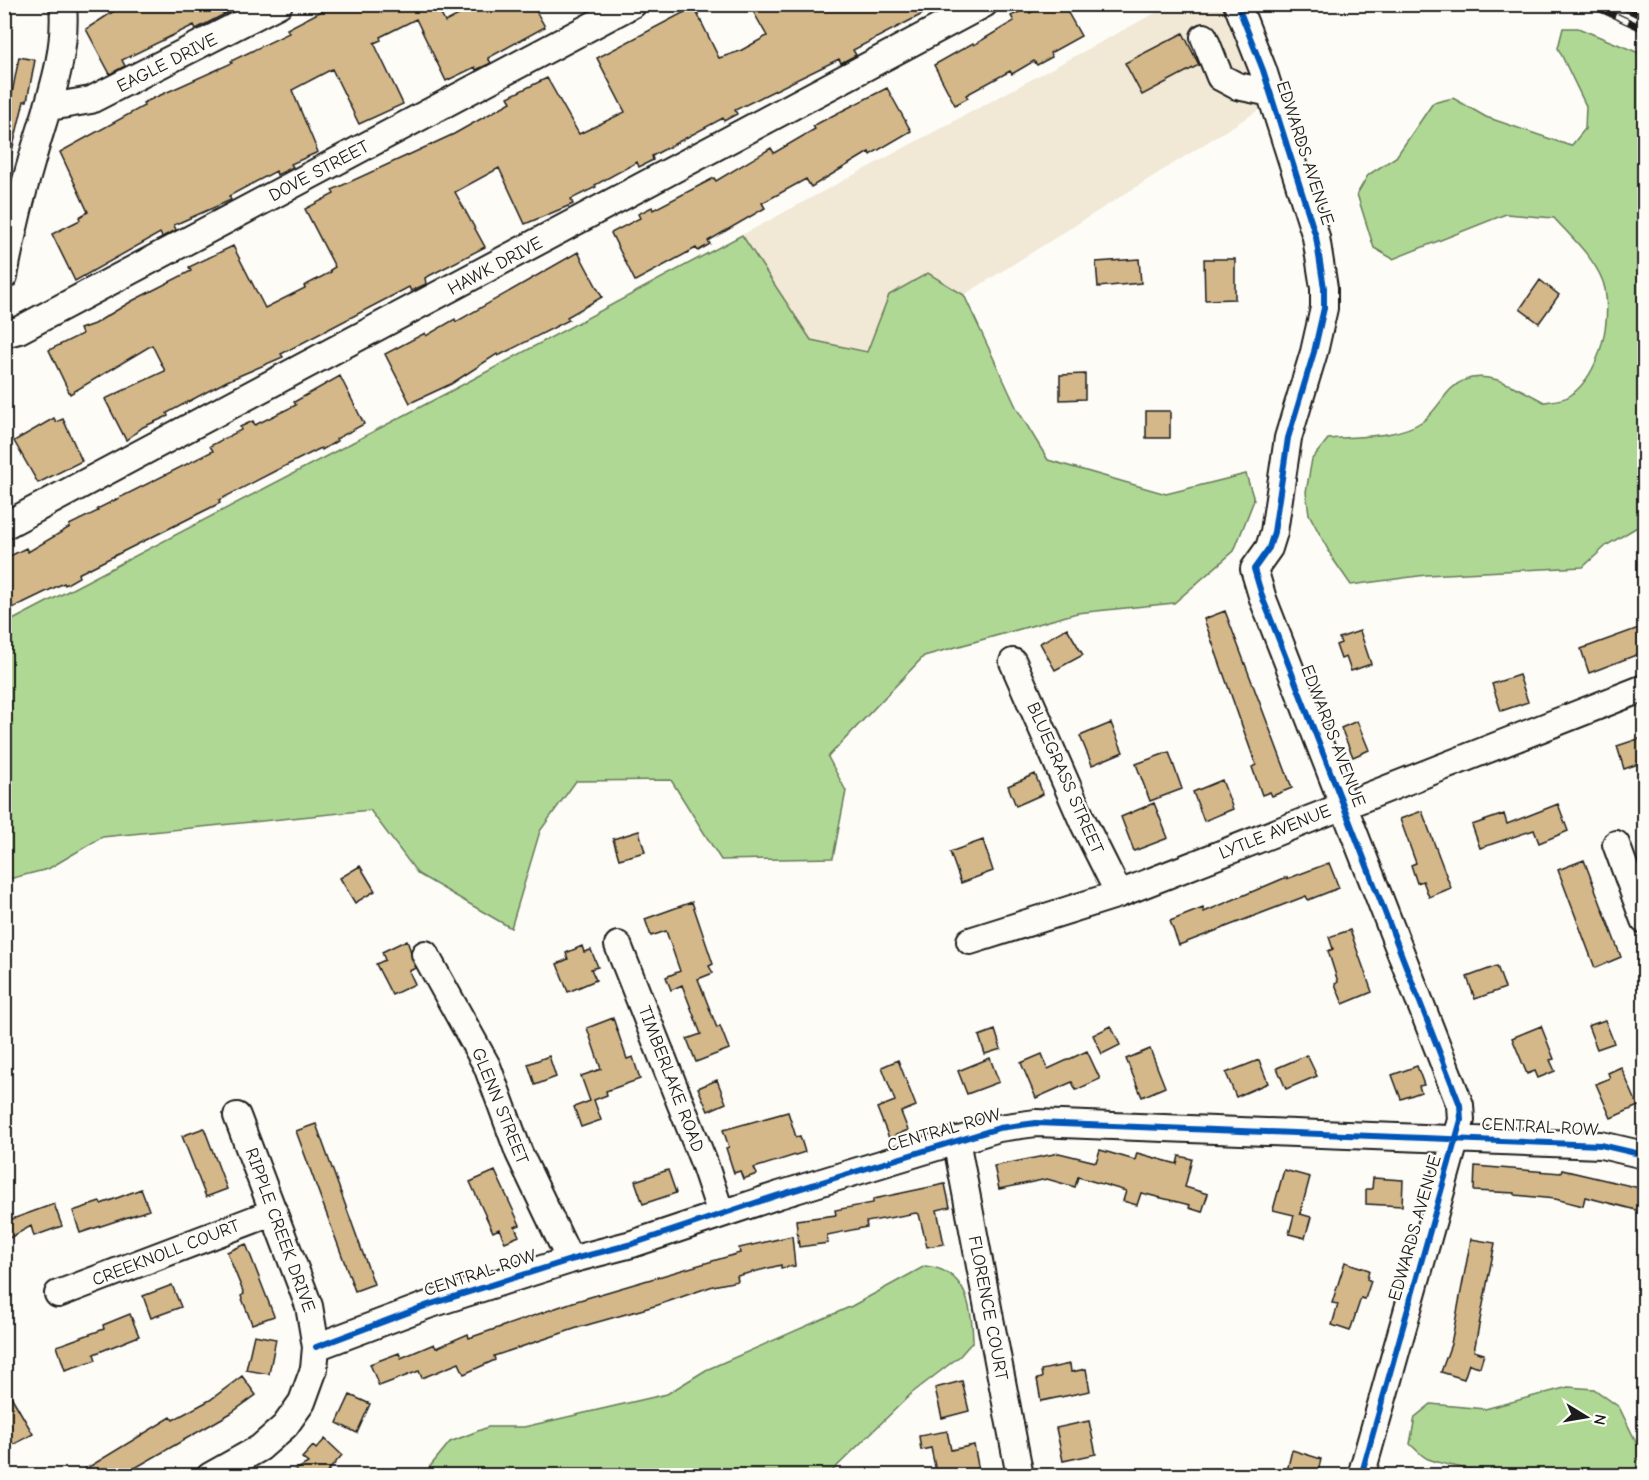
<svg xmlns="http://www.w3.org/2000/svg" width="1649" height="1480" viewBox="0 0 1649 1480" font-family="'Comic Neue',sans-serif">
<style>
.built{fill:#f1e8d6}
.green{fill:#afd895;stroke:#667a58;stroke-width:1.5}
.building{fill:#d4b889;stroke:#1c1c1c;stroke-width:1.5}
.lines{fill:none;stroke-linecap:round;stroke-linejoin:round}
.minor-casing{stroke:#1c1c1c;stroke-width:30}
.minor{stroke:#fdfcf7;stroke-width:26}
.rail-casing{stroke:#1c1c1c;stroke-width:7}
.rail{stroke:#fdfcf7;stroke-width:4.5;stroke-dasharray:14;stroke-linecap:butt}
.cycleway-casing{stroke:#fdfcf7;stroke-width:10}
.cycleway{stroke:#0057b8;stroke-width:6}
.labels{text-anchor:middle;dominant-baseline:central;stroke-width:4.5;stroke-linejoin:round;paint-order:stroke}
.street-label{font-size:18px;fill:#1c1c1c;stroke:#fdfcf7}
</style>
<rect width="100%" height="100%" fill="#fdfcf7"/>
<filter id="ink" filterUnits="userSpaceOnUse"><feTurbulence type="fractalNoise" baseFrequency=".0167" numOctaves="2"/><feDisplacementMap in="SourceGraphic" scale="12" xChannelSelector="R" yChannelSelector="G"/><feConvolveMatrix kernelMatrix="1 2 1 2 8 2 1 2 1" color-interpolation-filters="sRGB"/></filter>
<g filter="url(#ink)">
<!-- built -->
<path class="built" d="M1170 5H1237L1273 101 964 295 928 273 889 295 867 353 811 340 742 235Z"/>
<!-- green -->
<path class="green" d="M1563 28H1578L1644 55V523L1607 545 1583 567 1426 575 1351 585 1333 559 1309 514 1306 492 1312 459 1328 439C1358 436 1398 438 1423 421 1434 413 1442 398 1451 389 1478 362 1518 388 1544 402 1552 401 1565 400 1571 395 1600 373 1611 324 1605 289 1600 263 1571 237 1554 218L1506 214 1393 259 1374 248 1357 194 1368 175 1396 157 1433 103 1453 98 1486 117 1571 146 1585 129 1586 106 1558 48Z
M742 235 811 340 867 352 889 295 928 273 964 295 1017 409 1048 460 1166 494 1246 474 1254 500 1234 551 1174 603 1077 613 924 656 828 757 846 791 833 858 721 860 671 780 576 781 540 831 511 928 418 874 370 810 102 837 48 869 5 880V624L449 392Z
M925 1266C966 1269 972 1307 973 1341L960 1356 912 1393 828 1475H423L450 1442 488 1427H524L667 1394 706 1370 852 1306Z
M1568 1387 1594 1389 1619 1407 1639 1448 1644 1432V1475C1580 1476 1488 1480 1428 1459 1421 1456 1415 1448 1410 1444L1415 1417 1431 1404 1485 1409Z"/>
<!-- building -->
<path class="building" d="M125 4H244L196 29 194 25 122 60 125 66 110 74 86 29Z
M335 4H444L438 8 445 22 480 4H532L545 27 488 58 491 63 476 70 475 67 446 81 416 19 380 37 381 40 374 43 403 104 359 124 332 69 292 90 318 152 291 164 293 167 277 175 276 171 229 196 231 200 174 225 176 230 162 237 160 233 75 281 52 234 80 220 79 217 88 212 60 152 144 106 143 103 232 63 231 61 289 33 287 29Z
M749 4H942L853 50 856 55 841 63 839 59 735 110 737 114 724 121 723 118 652 156 653 160 639 167 637 162 595 185 596 187 571 199 573 204 525 224 499 168 455 192 485 247 425 278 426 284 411 291 409 287 281 354 283 357 227 381 167 413 168 416 143 427 126 440 105 399 165 371 152 345 70 394 49 350 82 334 80 329 94 324 132 301 191 271 189 267 233 246 265 308 305 288 304 286 331 272 330 270 335 267 305 209 334 194 332 190 454 134 511 102 508 97 547 78 579 134 625 112 597 58 694 7 719 58 740 51 767 36Z
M1045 4H1063L1081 36 1050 53 1052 57 1037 65 1034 61 1012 74 1010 71 966 95 968 98 955 105 934 65 973 43 974 45 1014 21 1011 16 1027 8 1030 13Z
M1183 33 1199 65 1142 95 1125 63Z
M19 57 35 60 27 101H24L10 159H4V116L6 109H9Z
M887 88 911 131 870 155 869 152 811 187 806 179 762 203 765 208 708 241 710 244 698 251 696 248 635 281 611 233 640 218 638 214 652 207 653 210 714 178 716 181 771 148 774 153 815 129 813 126 828 118Z
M578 252 602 297 567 317 569 320 498 356 497 354 451 384 410 403 385 354 425 333 426 336 455 319 456 322Z
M1139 259 1141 283 1098 287 1096 262Z
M1204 259H1235V299L1205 300Z
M1540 280 1559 295 1539 323 1520 309Z
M1085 374V399L1060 400V375Z
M340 376 364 424 336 439 337 441 322 450 321 448 277 470 219 500 220 503 78 574 79 577 65 585 64 583 4 612V559L26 548 28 552 70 527 69 525 98 511 97 509 213 451 210 446 241 430 240 427 253 421 255 425 296 405 294 402Z
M1146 411H1170V438H1146Z
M54 418 56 422 63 419 82 461 38 483 14 441Z
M1225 611 1292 788 1272 796 1270 792 1262 795 1252 767 1256 765 1204 619Z
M1644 626V652L1589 673 1581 649Z
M1067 628 1083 655 1055 670 1040 643Z
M1360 631 1371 664 1351 671 1346 657 1341 659 1336 645 1341 643 1339 638Z
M1519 675 1528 702 1501 711 1492 684Z
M1357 721 1369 750 1353 757 1341 728Z
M1111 723 1123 752 1092 765 1080 736Z
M1644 737V762L1624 769 1617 746Z
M1169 752 1182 789 1150 801 1136 764Z
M1035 774 1043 794 1016 806 1008 786Z
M1222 780 1233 809 1204 821 1193 792Z
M1154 803 1168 838 1134 851 1121 817Z
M1558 804 1568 831 1539 843 1534 830 1480 848 1472 825 1504 814 1507 824Z
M1422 811 1451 888 1429 897 1423 881 1417 883 1411 865 1416 863 1400 819Z
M639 831 645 852 619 859 613 839Z
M983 840 993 871 961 883 950 852Z
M1584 860 1621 957 1595 968 1558 870Z
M1329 863 1339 888 1308 900 1306 896 1179 945 1170 921 1203 908 1204 912 1287 877V879Z
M360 866 375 891 355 903 340 878Z
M692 902 713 964 709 966 713 973 698 979 717 1028 720 1026 729 1049 696 1062 687 1039 701 1034 682 985 671 990 666 977 680 971 666 931 651 936 645 919Z
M1350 930 1372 992 1343 1004 1335 984 1338 982 1328 951 1333 949 1329 937Z
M407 940 416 968 409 971 415 984 392 995 376 964 385 960 382 952Z
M582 946 584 952 591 950 598 967 591 969 596 980 568 992 557 964 568 959 566 953Z
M1497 966 1505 988 1475 999 1467 977Z
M613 1018 627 1059 633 1057 640 1079 606 1091 607 1095 594 1100 601 1120 581 1127 574 1107 590 1101 581 1076 601 1069 587 1028Z
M1605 1020 1614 1043 1597 1049 1588 1026Z
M1111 1026 1120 1045 1102 1054 1093 1035Z
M1541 1026 1554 1059 1550 1060 1555 1071 1538 1078 1535 1071 1527 1074 1512 1038Z
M995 1030 1001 1049 985 1054 979 1036Z
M1150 1049 1165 1087 1142 1097 1126 1059Z
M1087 1051 1100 1079 1076 1090 1072 1082 1036 1098 1021 1063 1042 1054 1048 1069Z
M1307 1055 1317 1076 1286 1089 1277 1068Z
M549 1056 556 1077 535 1085 528 1064Z
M990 1058 999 1082 967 1094 958 1071Z
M898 1060 916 1106 901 1112 908 1130 889 1138 877 1108 895 1101 882 1067Z
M1259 1060 1268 1083 1236 1097 1226 1073Z
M1417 1066 1424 1085 1419 1086 1421 1092 1401 1099 1392 1075Z
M1621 1067 1638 1106 1611 1118 1596 1084 1610 1078 1608 1073Z
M717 1080 726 1103 708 1111 698 1088Z
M788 1112 796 1137 800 1136 805 1152 754 1168 757 1174 743 1179 740 1171 734 1173 726 1148 729 1147 723 1130Z
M316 1124 374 1284 355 1291 296 1131Z
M204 1128 227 1189 206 1197 182 1136Z
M1100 1150 1135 1160 1137 1153 1177 1164 1179 1156 1192 1159 1185 1187 1208 1194 1202 1212 1189 1208 1190 1205 1141 1193 1137 1205 1123 1201 1126 1191 1078 1177 1075 1187 1047 1179 999 1189 994 1166 1059 1153 1096 1162Z
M1475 1166 1561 1173 1562 1170 1644 1189V1212L1585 1197 1583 1206 1555 1199 1515 1195V1193L1474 1191Z
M668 1170 676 1193 643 1204 635 1181Z
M1284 1170 1310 1177 1300 1214 1311 1217 1305 1238 1289 1234 1294 1215 1273 1210Z
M495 1171 520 1225 515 1227 519 1236 505 1242 499 1229 493 1232 470 1182Z
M1373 1178 1403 1180 1402 1206 1366 1204V1189H1372Z
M945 1184 950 1207 937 1210 944 1244 927 1247 919 1214 916 1213 866 1222 867 1227 827 1235 828 1243 799 1247 796 1220 836 1215 835 1210 873 1203V1199Z
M141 1189 149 1210 80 1233 73 1211 100 1202 101 1204Z
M54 1204 62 1226 34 1236 31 1226 4 1241V1222Z
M792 1236 795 1266 781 1268V1265L737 1276 738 1281 713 1286 658 1305 580 1327 494 1356 495 1360 464 1374 459 1363 422 1378 419 1371 379 1386 370 1364 399 1353 401 1358 434 1344 436 1348 468 1334 469 1338 573 1302 740 1253 739 1248Z
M1471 1239 1495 1243 1474 1351 1484 1354 1480 1367 1469 1364 1464 1379 1441 1372 1451 1344Z
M246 1244 274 1316 252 1324 241 1296 244 1294 227 1252Z
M1345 1262 1369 1270 1367 1279 1371 1281 1365 1299 1361 1298 1350 1331 1332 1325 1338 1304 1332 1303Z
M172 1285 181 1307 151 1318 143 1296Z
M130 1314 139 1336 94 1354 96 1360 65 1370 57 1346 104 1329 103 1325Z
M254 1335 276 1339 269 1374 246 1370Z
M1070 1364 1071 1372 1086 1369 1090 1391 1041 1401 1037 1379 1042 1378 1041 1370Z
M242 1376 256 1395 231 1413 121 1476H74L171 1417 173 1420 210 1400Z
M962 1381 969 1411 942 1418 935 1388Z
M4 1384 33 1434 13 1445 4 1429Z
M350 1395 370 1404 357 1433 337 1423Z
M1089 1421 1096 1454 1063 1461 1056 1428Z
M947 1431 951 1450 974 1445 980 1476H937L931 1448 921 1450 919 1436Z
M325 1439 342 1455 324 1476H285L308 1463 302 1458 313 1446 316 1449Z
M1292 1450 1321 1459 1317 1476 1287 1471Z"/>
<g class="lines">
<!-- minor casing -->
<g class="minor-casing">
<path id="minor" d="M1237 4 1263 70 1316 237 1324 288V308L1314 352 1288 438 1274 532 1269 548 1254 569 1263 599 1460 1105 1461 1120 1361 1476
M1204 37 1220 77 1237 86 1271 93
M50 107 91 100 279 4
M4 276C11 238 20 200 31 163 45 111 68 59 63 4
M4 334 19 330 633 4
M4 526 984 4
M1013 662 1083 822 1119 894
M1616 844 1644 920
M970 941 1119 894 1644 688
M618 945 704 1163 721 1214
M425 954 487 1066 519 1153 570 1260
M956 1140 1020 1476
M58 1294 274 1212
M316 1347 428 1305 570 1260 632 1244 779 1195 999 1128 1036 1123 1601 1145 1644 1155
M210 1476 260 1448 285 1426 302 1402 314 1369 316 1347 309 1306 237 1116"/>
</g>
<!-- minor -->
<use href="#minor" class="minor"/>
<!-- rail casing -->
<g class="rail-casing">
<path id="rail" d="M1590 4 1644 29
M1617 4 1644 17"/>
</g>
<!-- rail -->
<use href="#rail" class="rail"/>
<!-- cycleway casing -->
<g class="cycleway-casing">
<path id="cycleway" d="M1237 4 1263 70 1316 237 1324 288V308L1314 352 1288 438 1274 532 1269 548 1254 569 1263 599 1460 1105 1461 1120 1361 1476
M316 1347 428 1305 570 1260 632 1244 779 1195 999 1128 1036 1123 1601 1145 1644 1155"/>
</g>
<!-- cycleway -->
<use href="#cycleway" class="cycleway"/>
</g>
</g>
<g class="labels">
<!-- street labels -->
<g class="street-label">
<text transform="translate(167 63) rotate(-27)">EAGLE DRIVE</text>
<text transform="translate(1305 153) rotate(72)">EDWARDS AVENUE</text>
<text transform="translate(319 171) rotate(-28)">DOVE STREET</text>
<text transform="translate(495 266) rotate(-28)">HAWK DRIVE</text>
<text transform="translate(1333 736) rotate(69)">EDWARDS AVENUE</text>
<text transform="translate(1065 778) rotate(66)">BLUEGRASS STREET</text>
<text transform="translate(1275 832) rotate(-22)">LYTLE AVENUE</text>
<text transform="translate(671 1079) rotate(69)">TIMBERLAKE ROAD</text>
<text transform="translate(500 1106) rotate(68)">GLENN STREET</text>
<text transform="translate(1540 1127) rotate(3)">CENTRAL ROW</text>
<text transform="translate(944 1130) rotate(-16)">CENTRAL ROW</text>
<text transform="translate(1415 1228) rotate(-74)">EDWARDS AVENUE</text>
<text transform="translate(280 1230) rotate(70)">RIPPLE CREEK DRIVE</text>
<text transform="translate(166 1253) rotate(-21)">CREEKNOLL COURT</text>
<text transform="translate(480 1273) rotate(-18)">CENTRAL ROW</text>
<text transform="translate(988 1308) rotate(79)">FLORENCE COURT</text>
</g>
</g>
<!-- margin -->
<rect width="1649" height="1480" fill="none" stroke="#fdfcf7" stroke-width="24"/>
<rect x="12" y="12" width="1625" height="1456" fill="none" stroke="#1c1c1c" stroke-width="2" filter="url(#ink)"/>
<!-- north arrow -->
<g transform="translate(1586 1417) rotate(101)" stroke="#fdfcf7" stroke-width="4.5" paint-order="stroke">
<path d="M0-4.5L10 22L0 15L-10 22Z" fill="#1c1c1c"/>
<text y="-9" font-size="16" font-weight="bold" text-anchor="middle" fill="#1c1c1c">N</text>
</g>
</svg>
